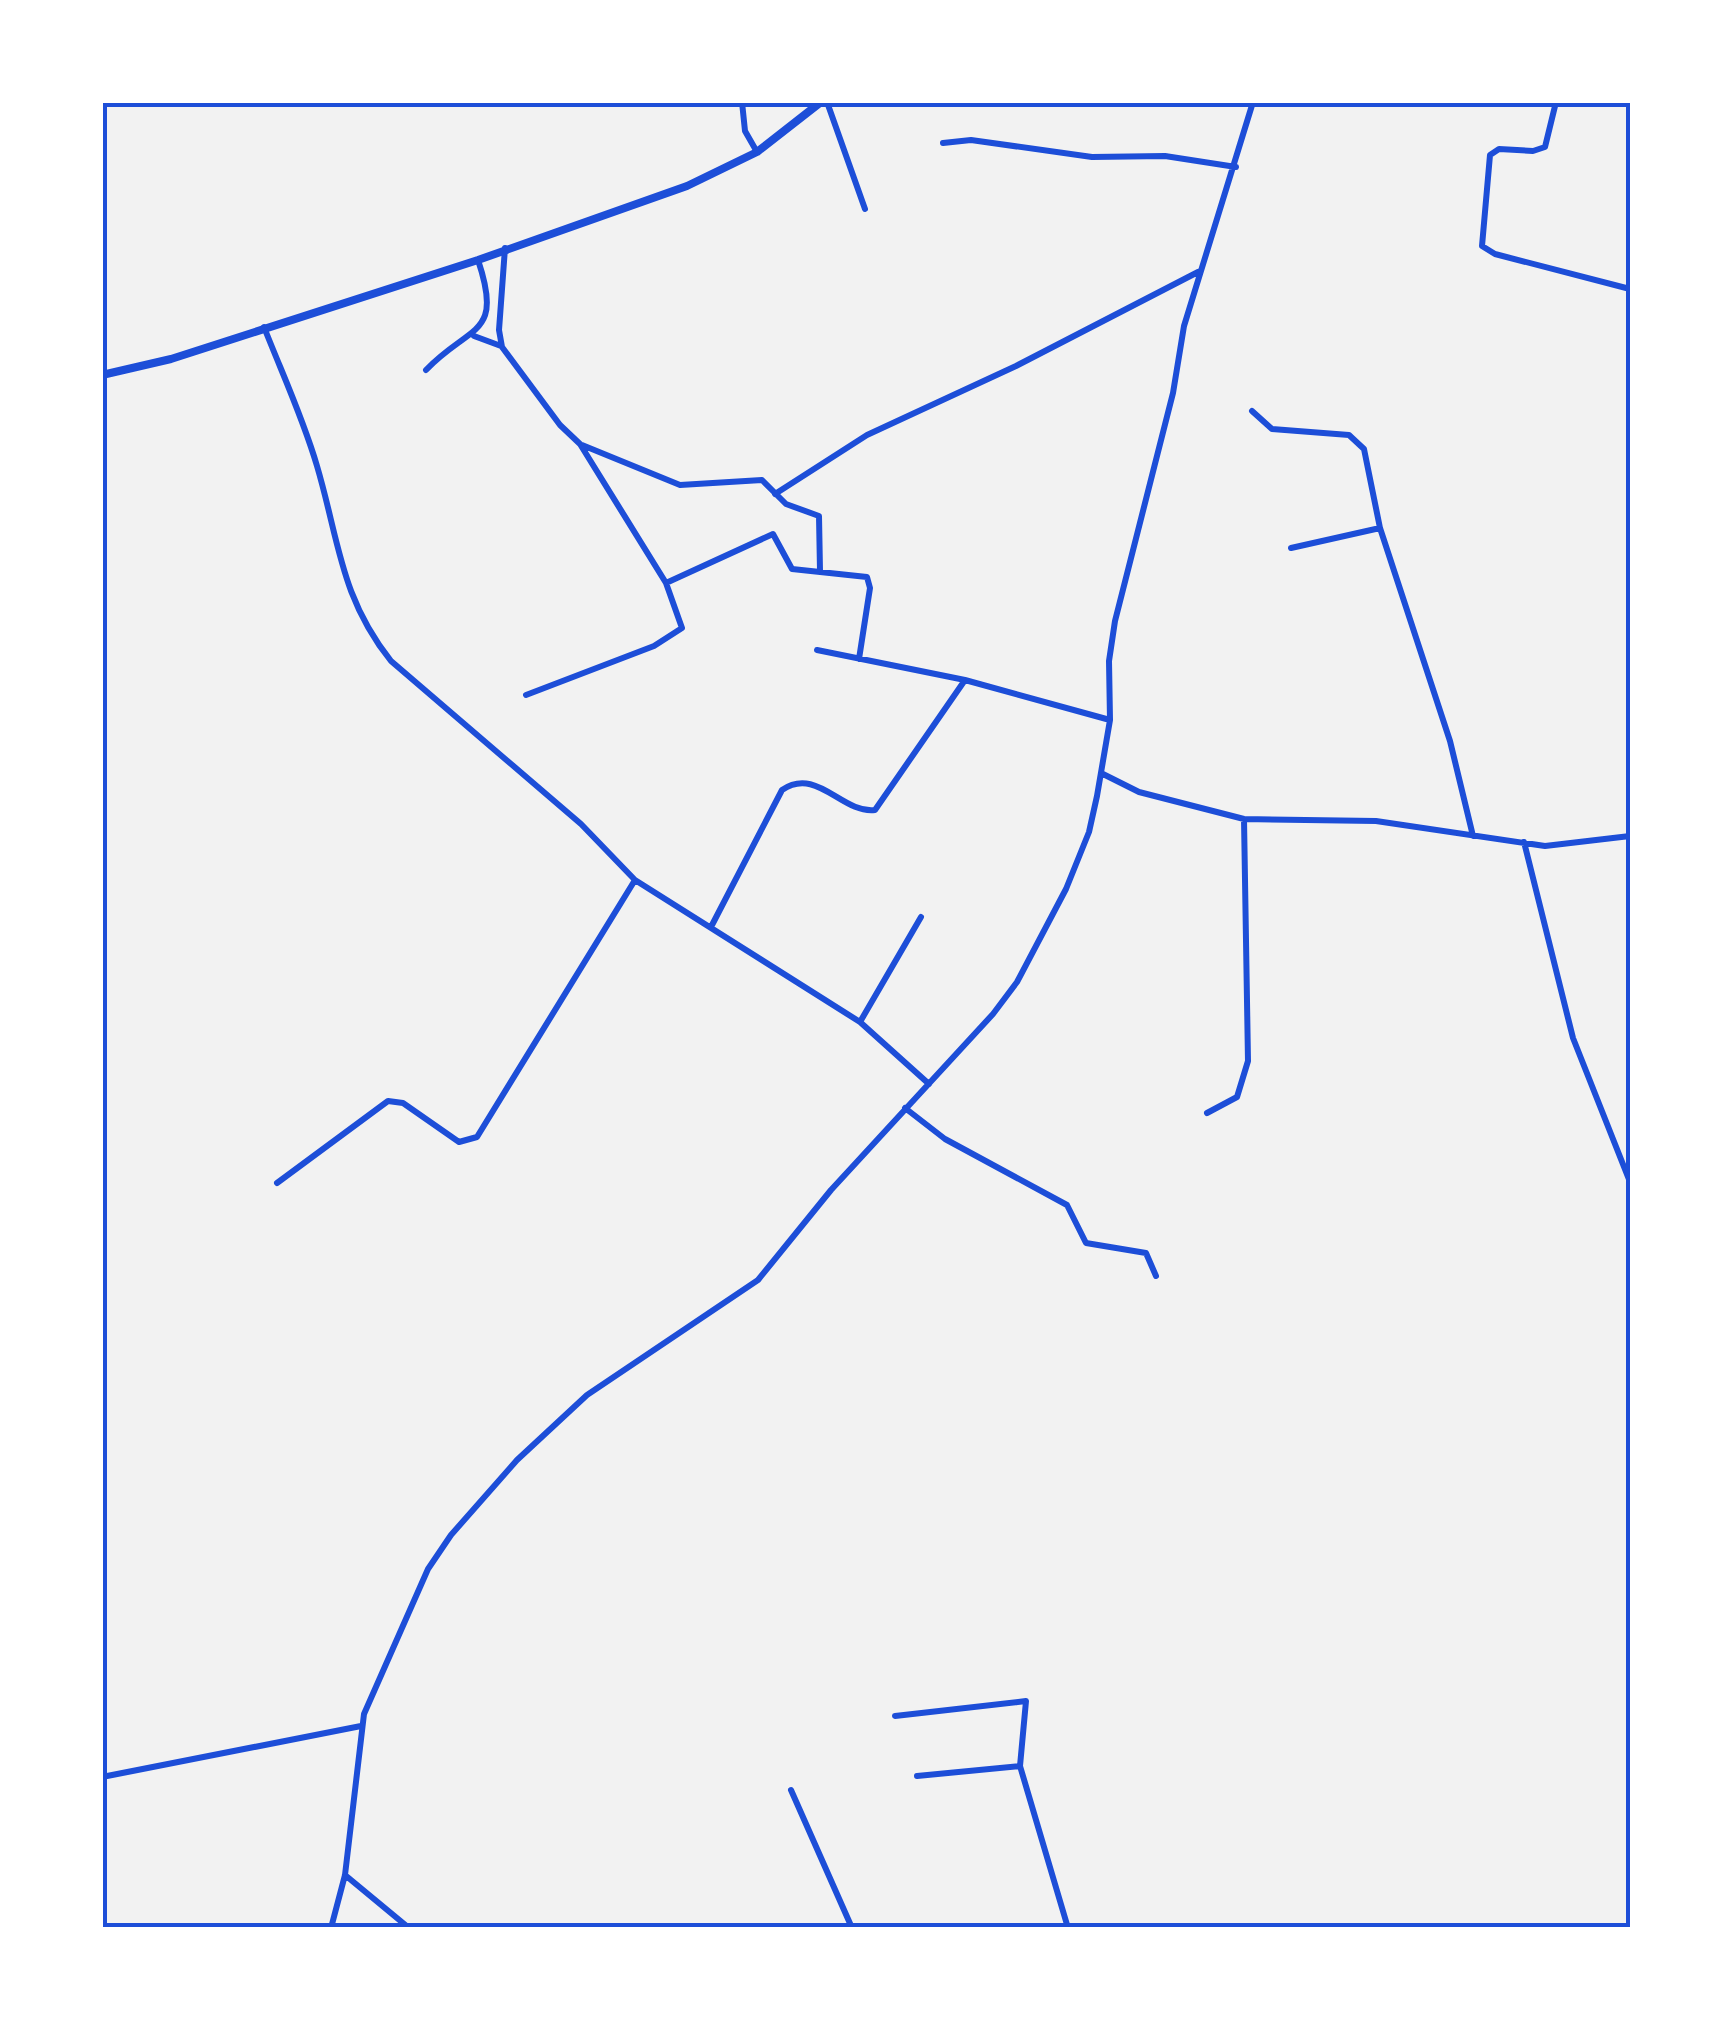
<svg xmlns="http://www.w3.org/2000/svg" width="1733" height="2030" viewBox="0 0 1733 2030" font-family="Georgia,serif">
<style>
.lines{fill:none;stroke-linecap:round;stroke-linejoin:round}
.minor{stroke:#1d4ed8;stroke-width:6}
.tertiary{stroke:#1d4ed8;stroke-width:8}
.neatline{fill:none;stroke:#1d4ed8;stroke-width:4}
</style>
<rect width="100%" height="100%" fill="#f2f2f2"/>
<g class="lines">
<!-- minor -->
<path class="minor" d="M742 102 745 131 757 152
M827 102 865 209
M1556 102 1545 147 1533 151 1499 149 1490 155 1482 246 1495 254 1630 289
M943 143 971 140 1092 157 1165 156 1236 167
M505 248 499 330 502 347 560 425 580 444 666 583 682 628 654 646 526 695
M264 327C282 373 303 418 317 466 339 540 340 597 391 661L581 824 635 880 860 1022 929 1084
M474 336 501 346
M426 370C470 324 504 337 478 260
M1252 411 1272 429 1349 435 1364 449 1380 528 1450 741 1473 836
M582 445 680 485 762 480 786 504 819 516 820 571
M775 494 867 435 1016 366 1198 272
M1291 548 1380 528
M666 583 773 534 792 569 867 577 870 588 859 659
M817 650 965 680
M1101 773 1139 792 1244 819 1376 821 1545 846 1630 836
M1524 842 1573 1038 1630 1182
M711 927 782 790C817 766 842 814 875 810L965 680 1110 720
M860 1022 921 917
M905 1108 945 1139 1067 1205 1086 1243 1146 1253 1156 1276
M1207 1113 1237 1097 1248 1061 1244 819
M277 1183 388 1101 403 1103 459 1142 477 1137 635 880
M895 1716 1026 1701 1020 1766 1068 1928
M917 1776 1020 1766
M102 1777 361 1726
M791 1790 852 1928
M345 1875 409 1928
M331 1928 345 1875 364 1714 428 1569 451 1535 517 1460 587 1395 758 1280 831 1190 993 1014 1017 982 1066 889 1089 832 1097 796 1110 720 1109 661 1115 621 1173 393 1184 326 1253 102"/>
<!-- tertiary -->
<path class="tertiary" d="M102 375 171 359 478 260 687 186 757 152 821 102"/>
</g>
<!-- border -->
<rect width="1733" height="2030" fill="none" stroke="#ffffff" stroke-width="210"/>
<rect x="105" y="105" width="1523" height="1820" class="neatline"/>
</svg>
